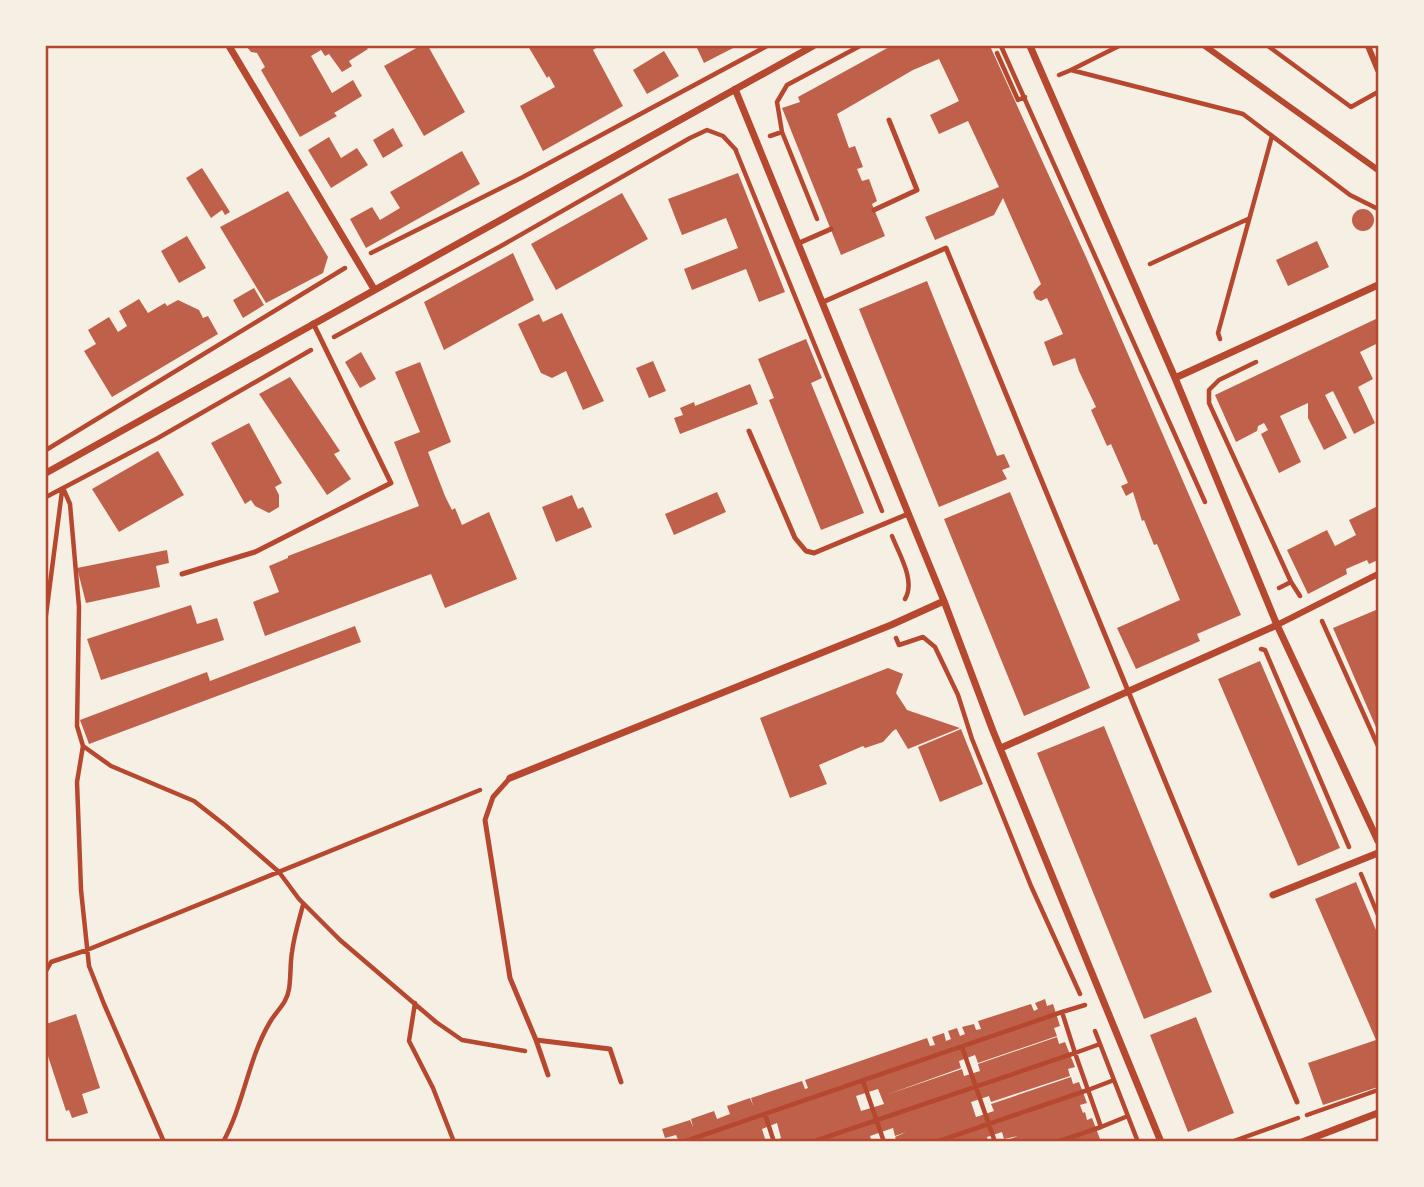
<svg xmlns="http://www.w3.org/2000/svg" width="1424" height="1187" viewBox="0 0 1424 1187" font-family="'Noto Sans',sans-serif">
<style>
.building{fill:#bf614a;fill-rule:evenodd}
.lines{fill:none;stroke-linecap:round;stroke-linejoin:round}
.path{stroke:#b5482f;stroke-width:4.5}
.service{stroke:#b5482f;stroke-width:5}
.pedestrian{stroke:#b5482f;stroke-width:6}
.minor{stroke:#b5482f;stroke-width:7}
.neatline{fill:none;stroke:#b5482f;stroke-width:2.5}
</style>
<rect width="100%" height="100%" fill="#f6efe4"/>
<!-- building -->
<path class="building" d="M246 46H365L368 49 349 61 352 66 342 72 329 54 325 56 321 50 311 56 332 93 353 80 362 96 334 113 337 116 300 137 261 70 265 67 257 53 251 52Z
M420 46H428L465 112 424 136 384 66Z
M528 46H594L596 48 593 50 623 106 543 151 520 106 555 87 549 76 547 78Z
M696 46H737L704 63Z
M891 46H990L1086 257 1241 615 1197 634 1200 641 1136 669 1117 628 1180 600 1157 544 1154 545 1144 520 1142 521 1133 492 1126 496 1121 486 1128 483 1111 444 1107 446 1091 410 1096 407 1079 371 1075 358 1053 366 1044 342 1063 334 1047 298 1041 301 1036 299 1033 292 1041 284 1003 198 994 215 935 240 925 217 999 187 968 121 939 134 930 115 959 101 939 59 913 70 837 114 849 148 855 146 863 167 857 169 862 181 869 179 877 201 872 204 885 236 841 255 782 108 800 102 798 97Z
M664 51 679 76 647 94 633 70Z
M393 128 403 146 383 158 373 140Z
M329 137 341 158 357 148 368 165 331 188 308 150Z
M462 151 480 184 366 248 350 219 372 207 380 220 400 208 390 192Z
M202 168 230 212 225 215 222 210 211 218 186 178Z
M738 173 785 292 759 302 746 269 692 290 684 269 738 248 726 218 682 235 668 199Z
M288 191 328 257 323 273 266 303 220 227Z
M622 193 648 239 556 290 531 244Z
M1352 220a11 11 0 1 1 22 0a11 11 0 1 1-22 0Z
M187 236 206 268 179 283 161 251Z
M1317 241 1329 267 1288 286 1276 260Z
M513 253 534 300 444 350 424 302Z
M927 281 997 456 1004 454 1010 467 1002 470 1007 479 939 507 859 309Z
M254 288 264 305 243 318 233 300Z
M139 299 148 313 165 303 167 306 178 300 199 310 203 318 208 316 218 334 112 397 84 351 96 344 88 330 109 317 118 332 127 326 119 311Z
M562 313 604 401 583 410 566 371 552 378 541 373 518 324 539 314 543 322Z
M1378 318V343L1360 352 1373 379 1358 387 1375 423 1354 434 1333 391 1325 395 1347 438 1324 450 1308 418V403L1280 416 1301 462 1279 473 1261 434 1268 430 1264 423 1258 426 1257 431 1236 442 1215 395Z
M806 339 822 378 811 383 864 513 821 530 769 400 774 398 758 359Z
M361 352 376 379 360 388 345 362Z
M653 361 666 391 649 398 636 368Z
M420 362 451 442 428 452 445 496 452 510 455 508 462 525 489 512 517 579 445 608 431 574 265 636 253 602 279 592 269 566 288 558V556L419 506 394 442 420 432 395 372Z
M290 377 340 451 334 454 351 479 327 495 259 394Z
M750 384 758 404 680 434 674 418 683 415 680 408 694 402 695 406Z
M249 423 282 483 275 487 279 495V507L269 513 255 506 251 500 245 504 211 443Z
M158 451 184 495 119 532 92 489Z
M717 492 726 512 674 535 665 514Z
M1010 492 1090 688 1024 716 944 519Z
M572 495 578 509 583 507 592 527 556 542 542 507Z
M1378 506V560L1369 564 1367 560 1346 569 1347 574 1308 594 1287 550 1327 530 1335 546 1356 535 1349 520Z
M167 550 169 563 156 566 160 587 86 603 77 568Z
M191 605 197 624 217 618 224 640 101 680 87 639Z
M1376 610 1378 616V732L1333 628Z
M355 626 361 642 89 744 80 720 207 672 210 681Z
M1260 661 1340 848 1298 866 1218 679Z
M888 668 903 674 896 693 907 710 960 728 908 749 896 729 893 731 883 742 865 748 863 746 819 765 827 784 790 798 760 718Z
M1104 726 1212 992 1144 1019 1037 753Z
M961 729 983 784 940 802 918 747Z
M1356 882 1378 935V1087L1323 1105 1308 1063 1376 1040 1315 899Z
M1045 999 1047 1006 1053 1004 1060 1026 1054 1028 1057 1036 978 1063 975 1055 959 1061 961 1068 886 1095 962 1069 964 1076 980 1071 978 1064 1057 1037 1059 1044 1065 1042 1075 1067 1068 1069 1070 1076 991 1102 989 1096 971 1102 976 1117 994 1111 991 1104 1071 1077 1073 1084 1079 1082 1087 1103 1080 1105 1083 1113 1085 1112 1087 1120 1092 1118 1100 1139 1093 1142H1002L1018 1136 1004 1139 1002 1132 987 1137 988 1142H897L895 1137 906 1132 895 1136 893 1128 870 1136 872 1142H773L781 1138 777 1123 762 1129 766 1142H679L676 1135 665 1138 662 1129 690 1120 693 1127 691 1119 714 1111 717 1119 730 1114 727 1106 750 1098 753 1105 751 1098 802 1081 805 1089 808 1088 805 1080 927 1038 930 1046 935 1045 932 1037 944 1033 946 1041 951 1039 948 1031 957 1028 960 1036 965 1034 962 1027 974 1024 976 1030 981 1029 978 1021 1031 1004 1034 1011 1038 1009 1035 1003ZM878 1089 884 1104 861 1111 856 1096Z
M76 1014 100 1088 82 1094 88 1113 72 1118 69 1110 66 1111 46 1050V1024Z
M1196 1017 1234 1113 1188 1132 1150 1035Z"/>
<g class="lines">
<!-- path -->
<path class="path" d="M1001 46 1205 502
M1268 46 1351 107 1378 92
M997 53 1018 100 1025 97
M1071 70 1119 46
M1059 75 1071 70 1243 114 1350 195 1378 209
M782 132 817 219
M770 136 782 132 777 102 787 85 860 46
M736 151 882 511
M371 253 523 177 767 46
M1150 264 1248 219
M334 337 501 246 690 138 707 130 723 136 736 150
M1220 339 1218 333 1272 136
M1256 362 1219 380 1209 390V403L1291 582 1279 588
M46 450 345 268
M63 488 70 504 79 607 77 726 83 746 77 782 81 890 89 966 104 1004 164 1142
M46 497 158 438 311 350
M892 536C899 554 916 581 905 599
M1291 582 1300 596
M46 615 62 491
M1322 621 1378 746
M896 638 899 645 923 637 935 647 958 695 972 739 1031 886 1080 994
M1261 649 1265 650 1349 847
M83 746 111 766 194 801 226 826 279 872 299 899 340 940 436 1022 462 1040 525 1051
M1361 874 1378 915
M46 971 51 962 87 950 480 790
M415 1003 409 1041 433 1088 454 1142
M1062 1012 1085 1005
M1095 1031 1138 1142
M962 1047 995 1142
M863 1081 884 1142
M765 1114 774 1142
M1307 1115 1378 1090
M1101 1127 1128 1116
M223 1142C244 1104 248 1059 270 1022 277 1010 287 1003 289 989 291 977 290 964 292 952 294 936 299 920 303 905
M683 1142 1062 1012 1075 1053 1100 1044
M812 1142 1075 1053 1088 1090 936 1142
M1057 1142 1101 1127 1088 1090 1114 1080
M1231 1142 1298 1118"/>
<!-- service -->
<path class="service" d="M874 210 917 190 889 120
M799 243 831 229
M823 302 946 248 1297 1102
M749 431 795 538 806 551 814 553 908 514
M182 574 255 552 391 483 313 323
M510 778 493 797 485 820 510 978 536 1040 548 1075
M536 1040 610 1049 621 1082"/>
<!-- pedestrian -->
<path class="pedestrian" d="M1205 46 1378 170
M1368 46 1378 70
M1277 625 1378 574"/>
<!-- minor -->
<path class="minor" d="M229 46 374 289
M1030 46 1175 378 1277 625 1378 841
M735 89 944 601 993 731 1161 1142
M1175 378 1378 285
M46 473 813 46
M1001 748 1277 625
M510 778 891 625 944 601
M1273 895 1378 853
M1302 1142 1378 1113"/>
</g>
<!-- border -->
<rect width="1424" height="1187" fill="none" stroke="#f6efe4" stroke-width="94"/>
<rect x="47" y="47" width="1330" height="1093" class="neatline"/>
</svg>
